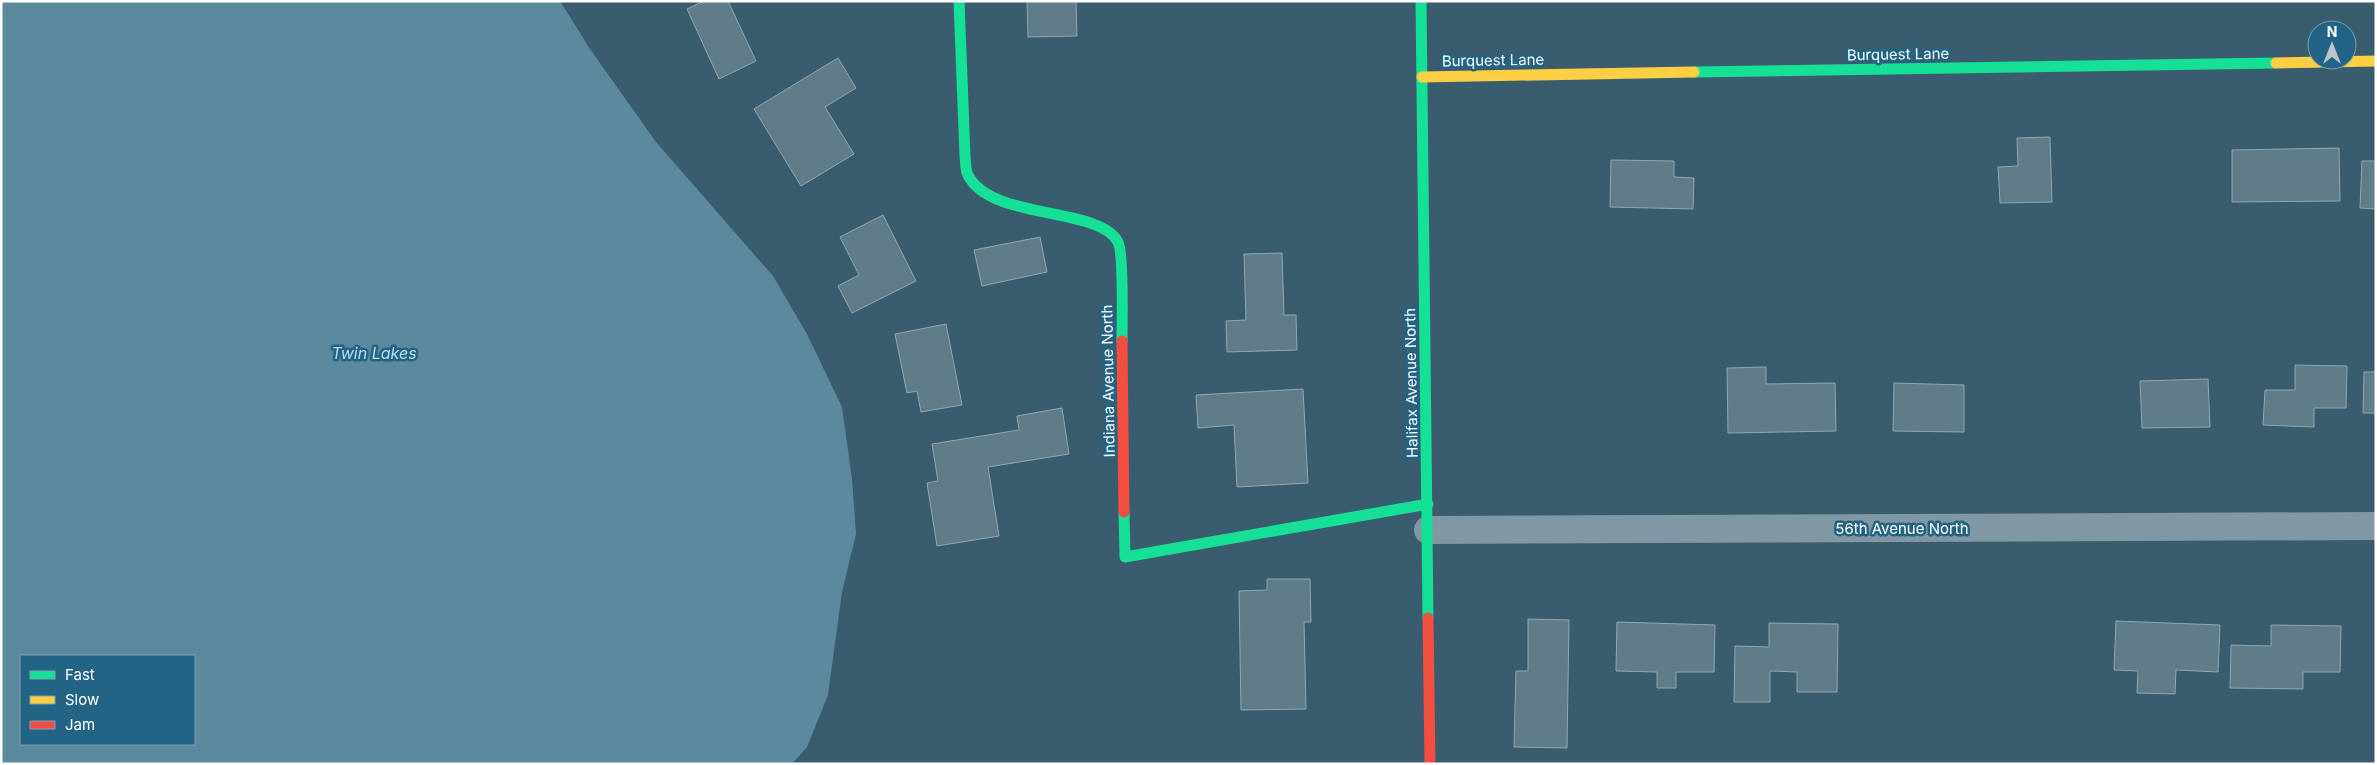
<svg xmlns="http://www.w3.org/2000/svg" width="2377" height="765" viewBox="0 0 2377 765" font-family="Inter,sans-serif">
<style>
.water{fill:#5c899e;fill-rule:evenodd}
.building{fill:#617c89;stroke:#93a7b2}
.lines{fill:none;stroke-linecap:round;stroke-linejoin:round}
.street{stroke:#8098a4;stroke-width:28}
.fast{stroke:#16e098;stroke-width:11}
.slow{stroke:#ffcf43;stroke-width:11}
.jam{stroke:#f24e42;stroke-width:11}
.labels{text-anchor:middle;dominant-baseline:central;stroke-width:5;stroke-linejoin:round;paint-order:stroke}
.street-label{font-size:15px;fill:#fff;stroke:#236384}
.water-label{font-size:16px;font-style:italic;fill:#b7def0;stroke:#236384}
</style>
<rect width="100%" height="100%" fill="#395c6e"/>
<!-- water -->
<path class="water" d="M1 1H560L590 49 656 142 773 276 807 334 842 407 852 479 856 534 842 592 828 695 807 747 792 764H1ZM21 656H194V744H21Z"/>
<!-- building -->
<path class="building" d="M704 1H728L756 61 719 79 687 9Z
M1027 1H1076L1077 36 1028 37Z
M838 58 856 88 825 107 854 154 801 186 754 109Z
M2050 137 2052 202 2000 203 1998 167 2018 166 2017 138Z
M2339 148 2340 201 2232 202V150Z
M1611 160 1674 161V177L1694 178 1693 209 1610 207Z
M2362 161H2376V209L2360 208Z
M883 215 916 281 852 313 838 286 859 275 840 237Z
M1040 237 1047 272 982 286 974 250Z
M1282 253 1284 315H1296L1297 350 1227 352 1226 321 1246 320 1244 254Z
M946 324 962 405 921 412 917 391 907 393 895 334Z
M2295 365 2347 366 2346 408H2314V427L2263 425 2265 390H2295Z
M1766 367V384L1835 383 1836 431 1728 433 1727 368Z
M2364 372H2376V413H2363Z
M2208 379 2210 427 2142 428 2140 381Z
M1894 383 1964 385V432L1893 431Z
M1303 389 1308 483 1237 487 1234 425 1198 428 1196 395Z
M1062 408 1069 454 988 467 999 536 937 546 927 483 938 481 932 444 1019 430 1017 416Z
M1267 579H1310L1311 622H1304L1306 709 1241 710 1239 591 1267 590Z
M1528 619 1569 620 1567 748 1514 747 1516 671H1528Z
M2116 621 2220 625 2218 672 2176 670 2175 694 2137 693 2138 671 2114 670Z
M1617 622 1715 625 1714 672H1676V688H1657V672L1616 671Z
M1769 623 1838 624 1837 692H1797V672L1770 671V702H1734L1735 646 1769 647Z
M2271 625 2341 626 2340 672H2303V689L2230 688 2231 645 2271 646Z"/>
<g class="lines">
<!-- street -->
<path class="street" d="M1428 530 2376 526"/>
<!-- fast -->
<path class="fast" d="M959 1 965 156C966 162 965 170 968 175 991 221 1099 206 1118 242 1124 253 1122 324 1122 341
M1421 1 1428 618
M1694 72 2276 63
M1124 512 1125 557 1428 504"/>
<!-- slow -->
<path class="slow" d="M2276 63 2376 61
M1422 77 1694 72"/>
<!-- jam -->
<path class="jam" d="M1122 341 1124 512
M1428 618 1430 764"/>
</g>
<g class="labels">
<!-- street labels -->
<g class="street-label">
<text transform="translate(1898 54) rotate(-1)">Burquest Lane</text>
<text transform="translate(1493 60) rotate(-1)">Burquest Lane</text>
<text transform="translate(1108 381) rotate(-91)">Indiana Avenue North</text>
<text transform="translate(1411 383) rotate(-91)">Halifax Avenue North</text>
<text x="1902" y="528">56th Avenue North</text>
</g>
<!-- water labels -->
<g class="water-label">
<text x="374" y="353">Twin Lakes</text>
</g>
</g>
<!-- border -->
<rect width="2377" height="765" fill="none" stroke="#ffffff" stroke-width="5"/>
<!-- legend -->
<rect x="20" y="655" width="175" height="90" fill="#236384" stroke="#7ba1b5"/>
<rect x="30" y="671" width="25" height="8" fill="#16e098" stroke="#7ba1b5"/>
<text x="65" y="680" font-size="15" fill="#ffffff">Fast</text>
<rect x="30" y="696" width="25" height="8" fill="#ffcf43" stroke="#7ba1b5"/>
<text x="65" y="705" font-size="15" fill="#ffffff">Slow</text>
<rect x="30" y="721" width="25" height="8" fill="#f24e42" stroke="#7ba1b5"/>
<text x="65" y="730" font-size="15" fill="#ffffff">Jam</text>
<!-- north arrow -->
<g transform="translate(2332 45)"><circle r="24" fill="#236384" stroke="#7ba1b5"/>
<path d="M0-4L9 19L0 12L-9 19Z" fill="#bac6cc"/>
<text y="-8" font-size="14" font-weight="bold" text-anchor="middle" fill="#ffffff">N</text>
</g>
</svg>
